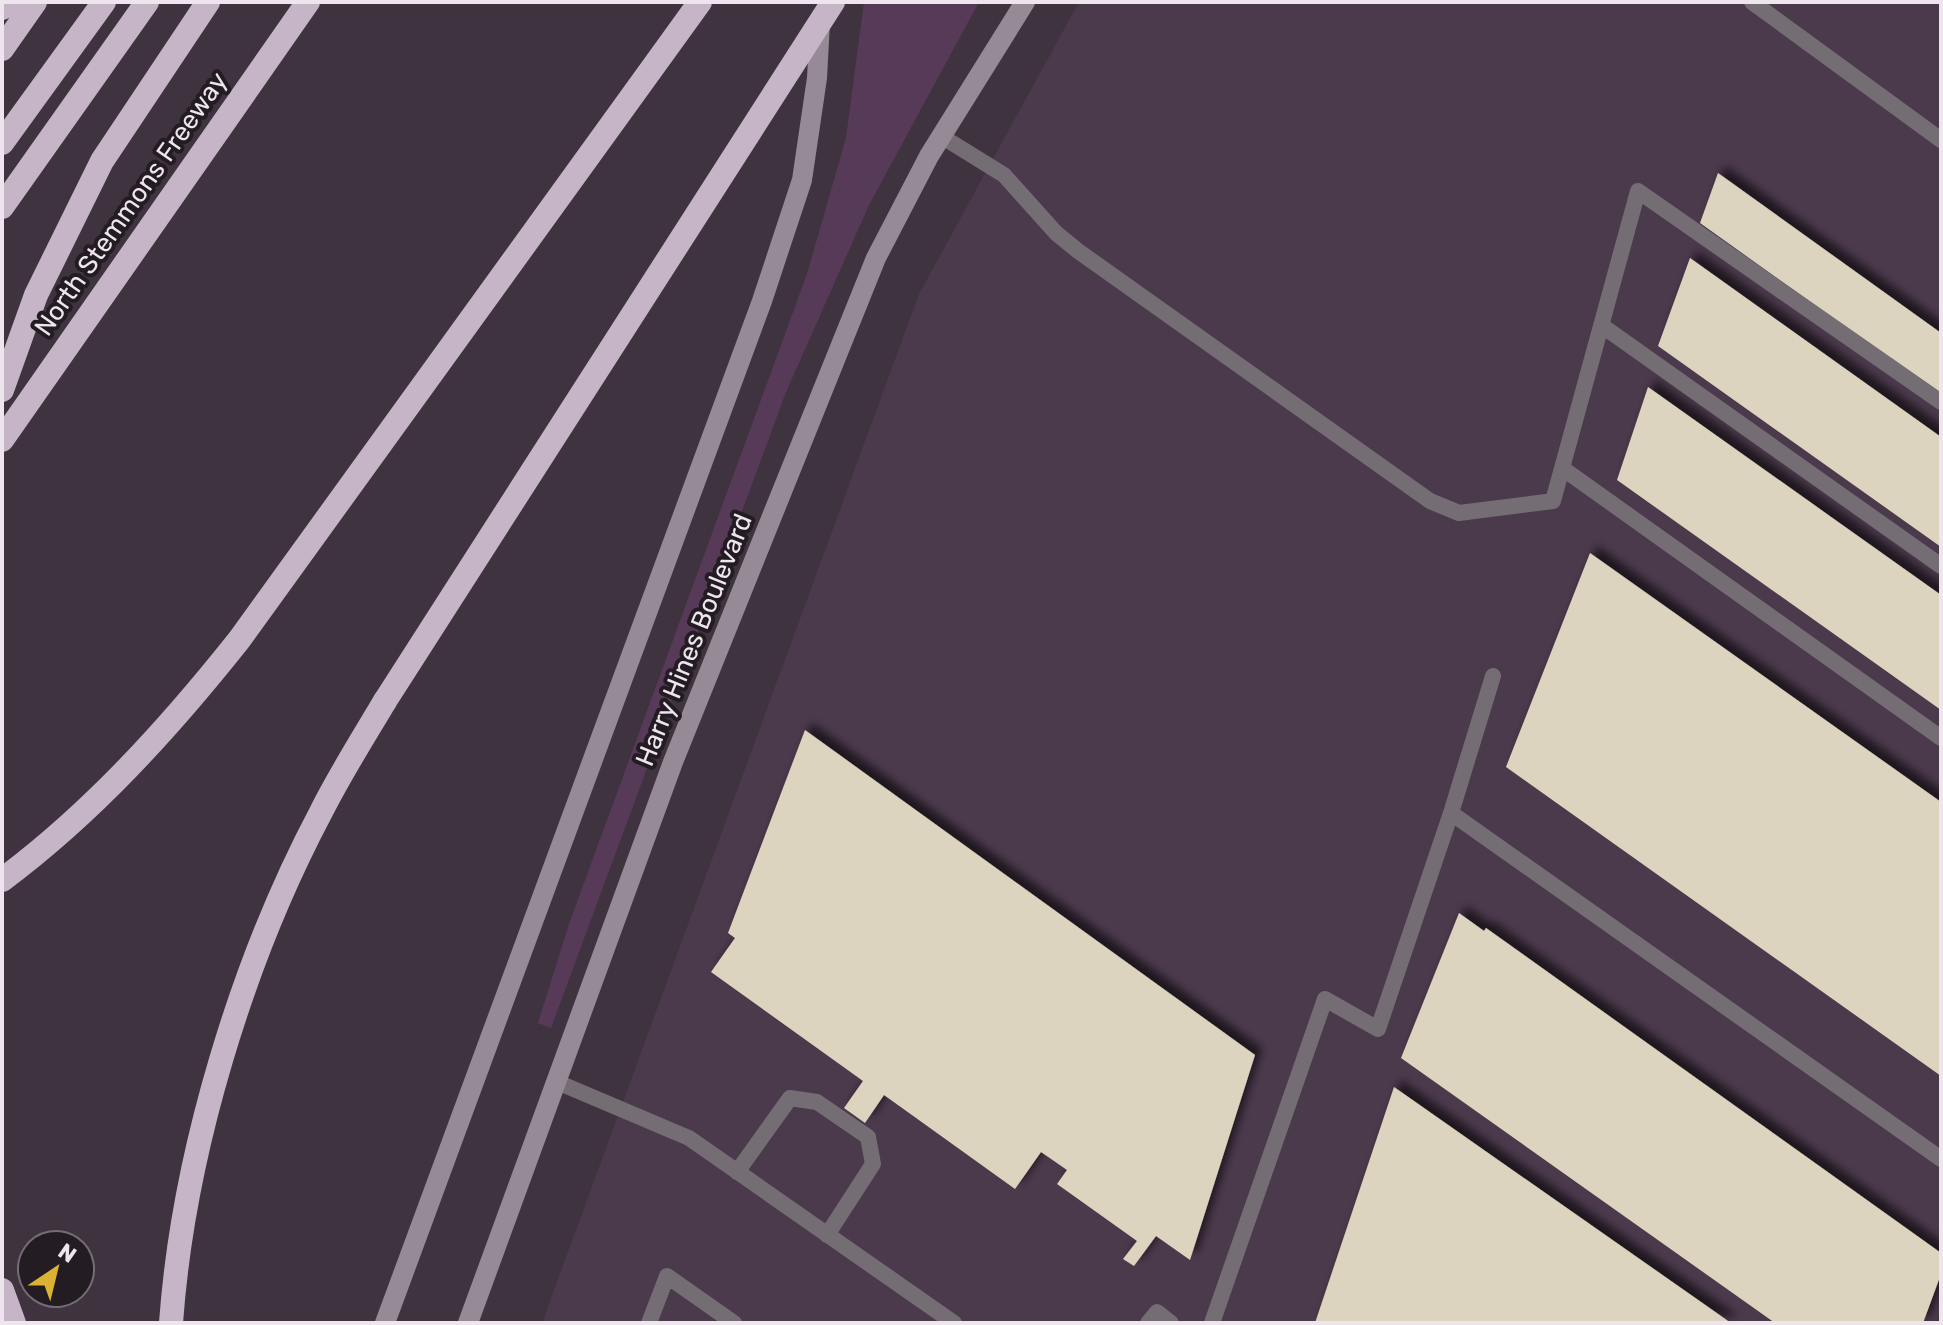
<svg xmlns="http://www.w3.org/2000/svg" width="1943" height="1325" viewBox="0 0 1943 1325" font-family="Rubik,sans-serif">
<style>
.built{fill:#4b394c}
.green{fill:#573a58}
.building{fill:#dcd4bf;filter:url(#shadow)}
.lines{fill:none;stroke-linecap:round;stroke-linejoin:round}
.lane{stroke:#746d74;stroke-width:16}
.secondary{stroke:#958a95;stroke-width:20}
.highway{stroke:#c5b5c6;stroke-width:24}
.highway-bridge{stroke:#c5b5c6;stroke-width:24}
.labels{text-anchor:middle;dominant-baseline:central;stroke-width:8;stroke-linejoin:round;paint-order:stroke}
.street-label{font-size:26px;fill:#eee5ee;stroke:#231d23}
</style>
<defs>
<filter id="shadow"><feDropShadow dx="7" dy="-7" stdDeviation="4" flood-color="#0009"/></filter>
</defs>
<rect width="100%" height="100%" fill="#403340"/>
<!-- built -->
<path class="built" d="M1079 2H1941V1309L1936 1323H542L919 294Z"/>
<!-- green -->
<path class="green" d="M864 2H979L869 205 786 392 551 1028 538 1023 569 924 807 274 846 138Z"/>
<!-- building -->
<path class="building" d="M1718 173 1941 333V395L1700 223Z
M1690 258 1941 437V547L1658 346Z
M1648 387 1941 595V710L1617 480Z
M1590 553 1941 802V1076L1506 767Z
M805 730 1255 1055 1190 1260 1156 1236 1134 1266 1123 1259 1137 1241 1057 1184 1067 1170 1041 1152 1015 1189 884 1095 865 1123 844 1108 863 1081 711 972 735 938 728 933Z
M1459 913 1484 931 1486 928 1941 1253V1274L1923 1323H1775L1401 1058Z
M1394 1087 1731 1323H1315Z"/>
<g class="lines">
<!-- lane -->
<path class="lane" d="M1752 2 1941 140
M941 136 1004 175 1056 233 1078 251 1430 501 1459 513 1553 501 1638 191 1941 402
M1601 325 1941 566
M1562 468 1941 738
M1451 813 1941 1159
M557 1082 689 1138 954 1323
M737 1172 790 1098 817 1102 868 1137 873 1164 827 1235
M649 1323 667 1276 734 1323
M1148 1323 1157 1312 1171 1323
M1212 1323 1325 999 1378 1029 1451 813 1493 676"/>
<!-- secondary -->
<path class="secondary" d="M385 1323 762 301 802 180 817 78 820 22
M468 1323 673 762 876 258 929 156 1025 2"/>
<!-- highway -->
<path class="highway" d="M2 8 7 2
M2 49 35 2
M2 143 104 2
M2 207 147 2
M2 390 36 295 102 161 208 2
M2 440 308 2
M2 880C92 813 169 728 239 640L700 2
M2 1290 14 1323
M171 1323C183 1155 242 961 321 812 340 774 363 738 385 701"/>
<!-- highway-bridge -->
<path class="highway-bridge" d="M385 701 833 2"/>
</g>
<g class="labels">
<!-- street labels -->
<g class="street-label">
<text transform="translate(131 204) rotate(-55)">North Stemmons Freeway</text>
<text transform="translate(694 640) rotate(-68)">Harry Hines Boulevard</text>
</g>
</g>
<!-- border -->
<rect width="1943" height="1325" fill="none" stroke="#eee5ee" stroke-width="8"/>
<!-- north arrow -->
<g transform="translate(56 1269) rotate(35)"><circle r="38" fill="#231d23" stroke="#746d74" stroke-width="2"/>
<path d="M0-6L14 30L0 20L-14 30Z" fill="#dbb233"/>
<text y="-12" font-size="22" font-weight="bold" text-anchor="middle" fill="#eee5ee">N</text>
</g>
</svg>
